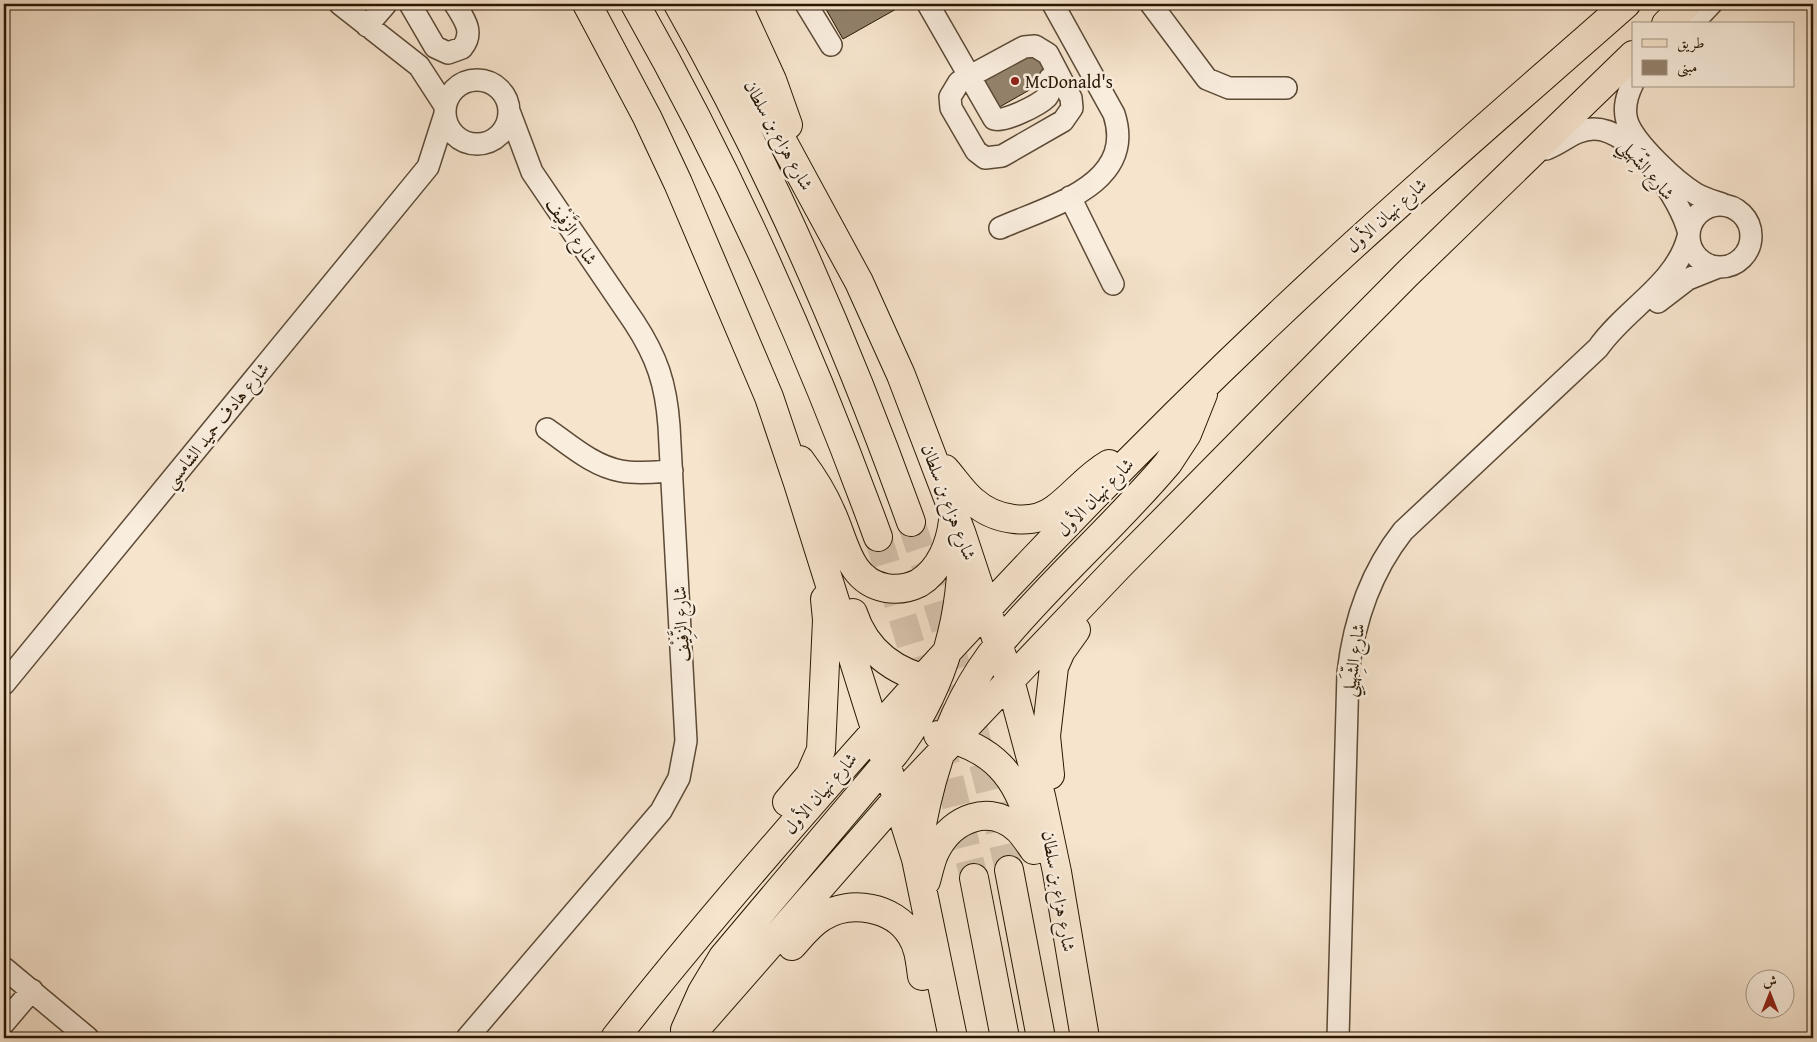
<svg xmlns="http://www.w3.org/2000/svg" width="1817" height="1042" viewBox="0 0 1817 1042" font-family="'Gentium Book Plus',Amiri,serif">
<style>
.building{fill:#93826c;stroke:#281703}
.lines{fill:none;stroke-linecap:round;stroke-linejoin:round}
.major-tunnel{stroke:#d7c5af;stroke-width:28;stroke-dasharray:28 14;stroke-linecap:butt}
.minor-casing{stroke:#5c4a36;stroke-width:24}
.major-casing{stroke:#281703;stroke-width:30}
.minor{stroke:#f9edde;stroke-width:21}
.major{stroke:#f6e4cd;stroke-width:28}
.poi-dot{fill:#8f2418;stroke:#f9edde;stroke-width:2}
.labels{text-anchor:middle;dominant-baseline:central;stroke-width:5;stroke-linejoin:round;paint-order:stroke}
.poi-label{font-size:18px;fill:#281703;stroke:#f9edde;text-anchor:start}
.street-label{font-size:18px;fill:#281703;stroke:#f9edde}
</style>
<rect width="100%" height="100%" fill="#f6e4cd"/>
<filter id="stains"><feTurbulence type="fractalNoise" baseFrequency=".004" numOctaves="4"/><feColorMatrix values="0 0 0 0 .2 0 0 0 0 .09 0 0 0 0 .02 0 0 0 .5 -.17"/></filter>
<radialGradient id="worn" r=".72"><stop offset=".6" stop-color="#630" stop-opacity="0"/><stop offset="1" stop-color="#630" stop-opacity=".3"/></radialGradient>
<!-- building -->
<path class="building" d="M823 4H905L843 39Z
M1039 49 1054 76 996 109 981 83Z"/>
<g class="lines">
<!-- major-tunnel -->
<path class="major-tunnel" d="M911 522C950 637 982 752 1009 870
M878 537 940 740 974 878"/>
<!-- minor casing -->
<g class="minor-casing">
<path id="minor" d="M340 4 419 66 445 106
M410 4 435 47 448 53 462 48C475 32 464 19 455 4
M806 4 831 45
M928 4 994 119C1003 123 1039 105 1047 97 1051 92 1051 84 1050 78
M1151 4 1207 79 1229 88H1286
M1692 24 1711 4
M367 26 386 4
M1035 46 1048 54 1071 98 1072 108 1063 121 1002 156 985 158 976 151 951 108 950 97 959 82 1024 47Z
M445 112a32 32 0 1 1 64 0a32 32 0 1 1-64 0Z
M1633 83C1627 95 1623 107 1627 121 1634 143 1676 182 1696 194 1705 199 1713 201 1722 204
M1546 149C1563 143 1574 129 1594 129 1633 129 1681 199 1689 234
M1070 197 1113 284
M1689 236a31 31 0 1 1 62 0a31 31 0 1 1-62 0Z
M1000 228C1049 206 1137 185 1114 114L1053 4
M1658 302 1688 279 1718 267
M547 429C570 445 593 466 621 471 637 474 655 472 672 471
M4 684 428 167 445 114
M4 968 88 1038
M4 1023 32 990
M467 1038 661 811 679 778 686 741 669 426C666 384 657 357 634 322L532 172 509 111
M1338 1038 1348 673C1354 620 1370 573 1403 531L1598 348C1625 309 1676 284 1688 237"/>
</g>
<!-- major casing -->
<g class="major-casing">
<path id="major" d="M587 4 647 117 678 183 769 397 798 483 916 859 953 1038
M635 4C732 175 811 353 878 537
M678 4C771 169 847 344 911 522
M708 4 859 282 901 375 961 532 1010 680 1041 796 1057 872 1085 1038
M737 4 772 80 788 125
M1666 24 1687 4
M800 460C812 476 823 493 831 512 845 541 848 581 886 588 897 590 909 588 919 583 940 570 950 545 953 521
M945 469C954 479 962 492 973 501 994 520 1031 527 1055 509 1074 495 1088 476 1109 464
M853 613C866 653 896 673 936 682
M938 735C992 747 1018 775 1031 828
M1050 775 1046 736 1054 667 1061 651 1076 630
M787 802 810 775 821 750 827 620 825 599
M917 853C928 779 952 701 1000 643 1052 580 1115 526 1168 463L1187 434 1203 394
M1009 870 1041 1038
M974 878 1005 1038
M926 881C929 871 931 858 937 848 953 819 989 803 1018 829 1024 835 1029 843 1034 850
M792 946C801 936 810 924 822 917 850 899 894 907 911 935 919 947 920 962 922 976
M685 1030 702 992 723 957 895 753C940 694 961 626 962 552
M615 1038C699 931 788 829 879 727 1019 570 1167 418 1321 275 1421 182 1524 94 1626 4
M688 1038 898 798 1118 567 1407 274 1633 55"/>
</g>
<!-- minor -->
<use href="#minor" class="minor"/>
<!-- major -->
<use href="#major" class="major"/>
</g>
<!-- markers -->
<circle class="poi-dot" cx="1015" cy="81" r="5"/>
<g class="labels">
<!-- poi labels -->
<g class="poi-label">
<text x="1025" y="81">McDonald's</text>
</g>
<!-- street labels -->
<g class="street-label">
<text transform="translate(779 135) rotate(61)">شارع هزاع بن سلطان</text>
<text transform="translate(1647 169) rotate(49)">شارع الشِّهَيلِي</text>
<text transform="translate(1386 215) rotate(-42)">شارع نهيان الأول</text>
<text transform="translate(572 231) rotate(56)">شارع الزَّفِيْف</text>
<text transform="translate(216 425) rotate(-51)">شارع هادف حميد الشامسي</text>
<text transform="translate(1095 497) rotate(-46)">شارع نهيان الأول</text>
<text transform="translate(949 502) rotate(69)">شارع هزاع بن سلطان</text>
<text transform="translate(681 624) rotate(-93)">شارع الزَّفِيْف</text>
<text transform="translate(1353 660) rotate(-82)">شارع الشِّهَيلِي</text>
<text transform="translate(820 793) rotate(-49)">شارع نهيان الأول</text>
<text transform="translate(1059 891) rotate(80)">شارع هزاع بن سلطان</text>
</g>
</g>
<!-- margin -->
<rect width="1817" height="1042" fill="none" stroke="#f6e4cd" stroke-width="20"/>
<rect x="5" y="5" width="1807" height="1032" fill="none" stroke="#281703" stroke-width="2.5"/>
<rect x="10" y="10" width="1797" height="1022" fill="none" stroke="#281703"/>
<!-- legend -->
<rect x="1632" y="22" width="162" height="65" fill="#f9edde" stroke="#a59786"/>
<rect x="1642" y="39" width="25" height="8" fill="#f6e4cd" stroke="#a59786"/>
<text x="1677" y="48" font-size="15" fill="#281703">طريق</text>
<rect x="1642" y="60" width="25" height="15" fill="#93826c" stroke="#a59786"/>
<text x="1677" y="72" font-size="15" fill="#281703">مبنى</text>
<!-- north arrow -->
<g transform="translate(1770 994)"><circle r="24" fill="#f9edde" stroke="#a59786"/>
<path d="M0-4L9 19L0 12L-9 19Z" fill="#8f2418"/>
<text y="-8" font-size="14" font-weight="bold" text-anchor="middle" fill="#281703">ش</text>
</g>
<rect width="100%" height="100%" filter="url(#stains)"/>
<rect width="100%" height="100%" fill="url(#worn)"/>
</svg>
